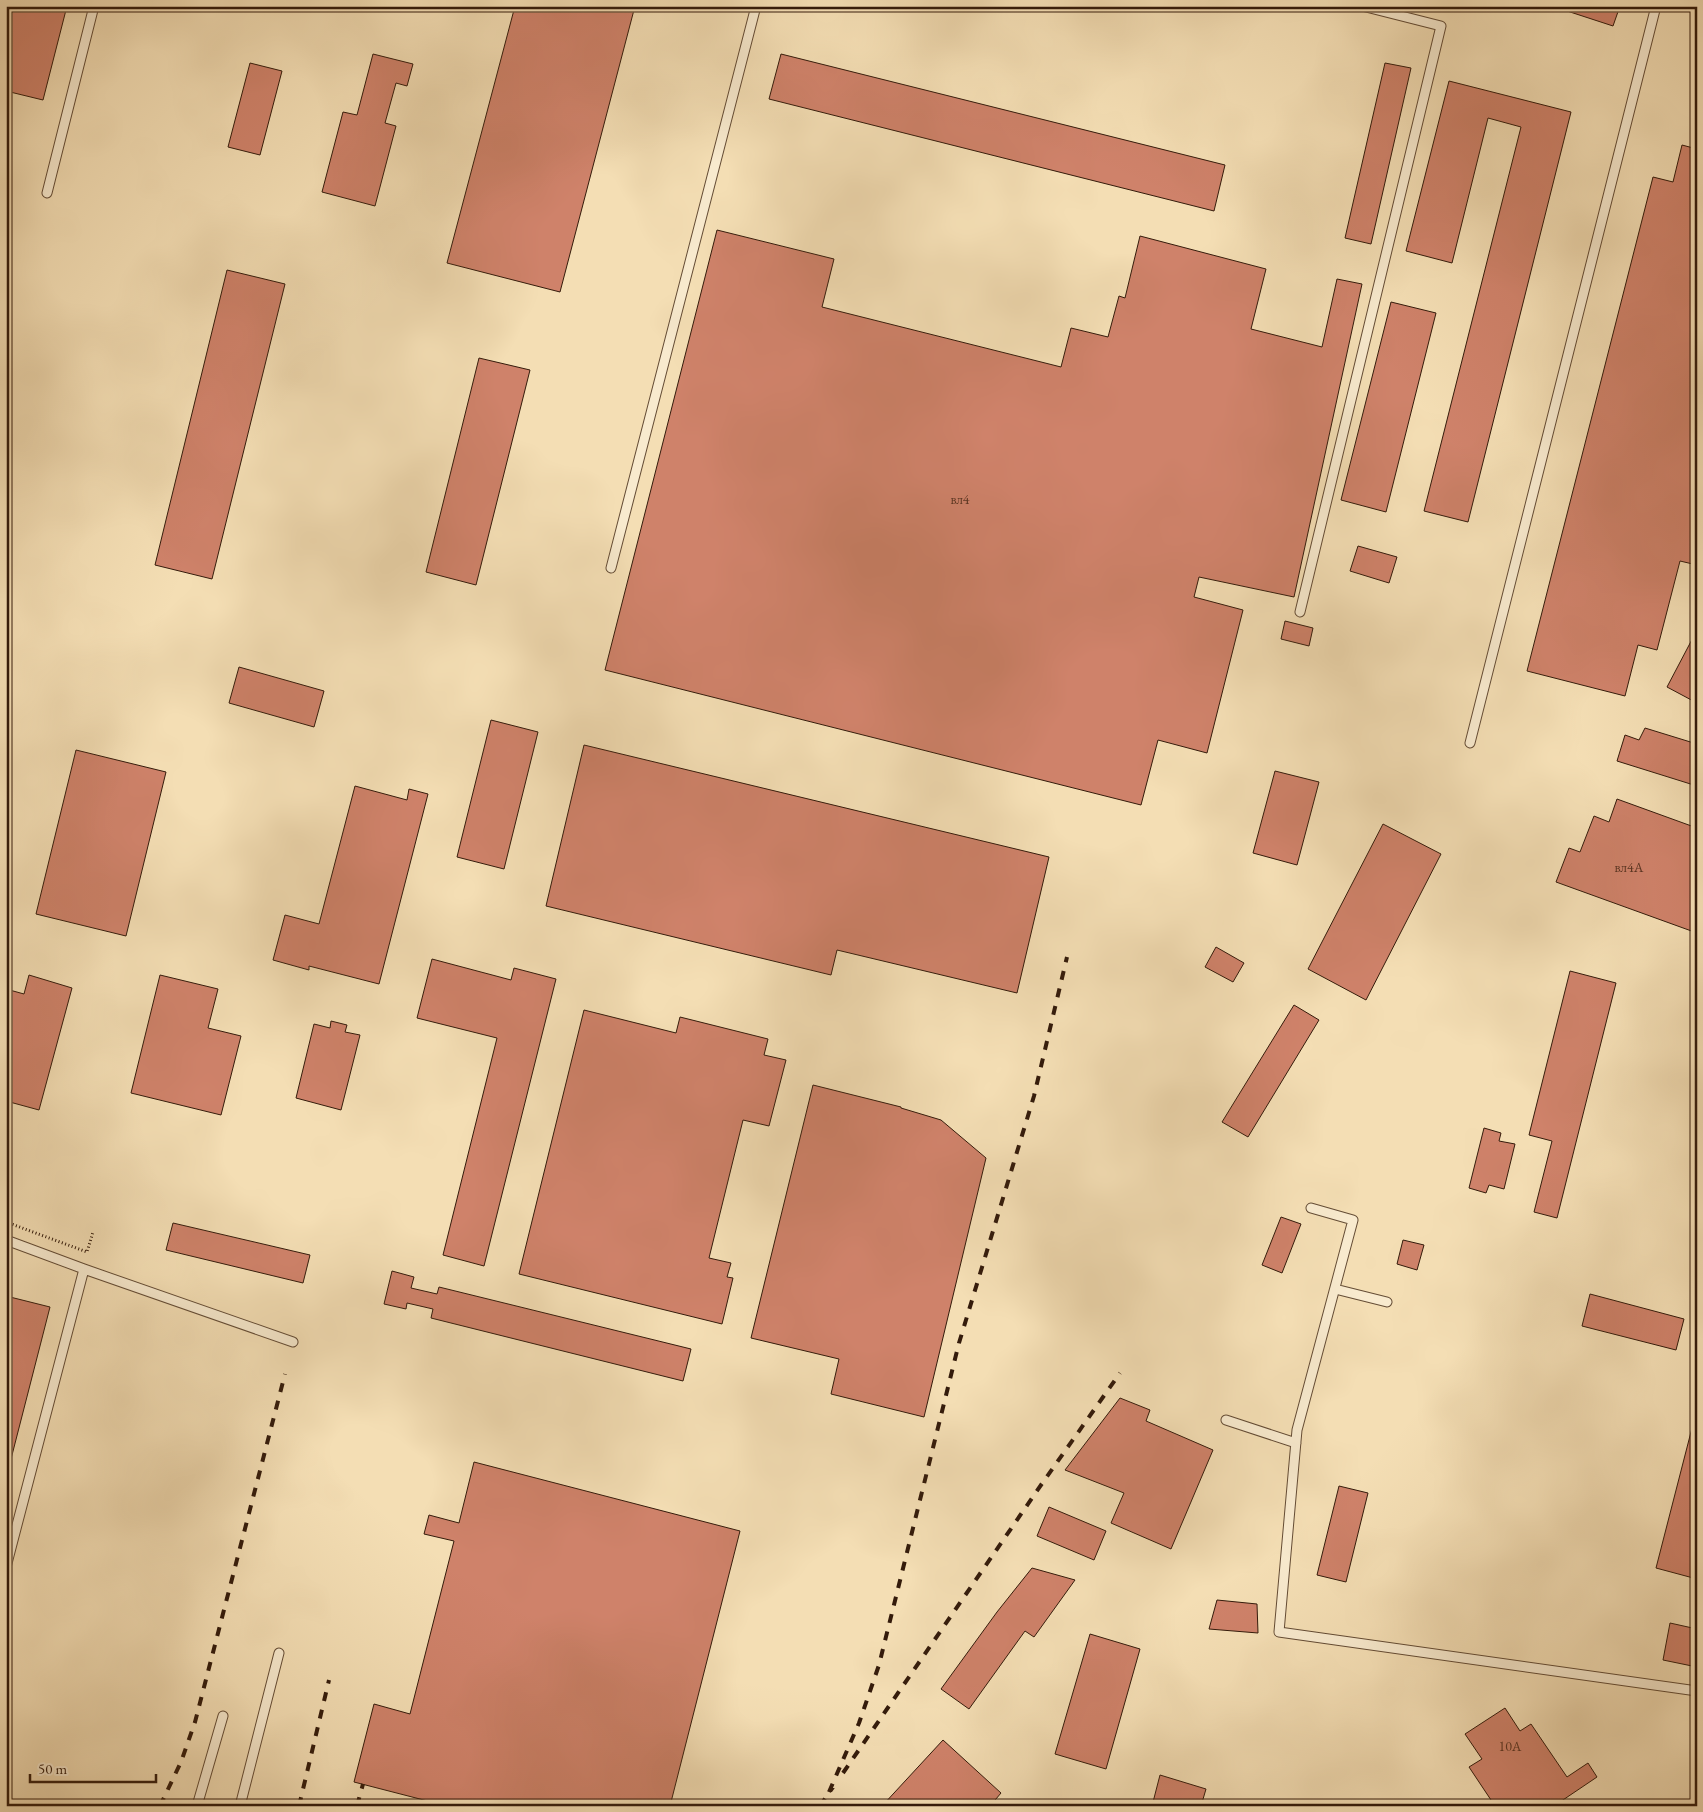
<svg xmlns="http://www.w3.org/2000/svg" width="1703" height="1812" viewBox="0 0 1703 1812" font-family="'EB Garamond',serif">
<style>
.building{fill:#cf826a;stroke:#341b0b}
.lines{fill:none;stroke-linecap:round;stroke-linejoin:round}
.lane-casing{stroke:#644c35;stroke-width:11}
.path{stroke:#341b0b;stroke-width:3;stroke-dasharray:1 2.5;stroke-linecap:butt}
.lane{stroke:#f8eace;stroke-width:9}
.rail{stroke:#341b0b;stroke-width:4;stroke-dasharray:9 9;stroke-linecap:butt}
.labels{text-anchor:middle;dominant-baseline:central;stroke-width:4.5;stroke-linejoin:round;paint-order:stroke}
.number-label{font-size:14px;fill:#5b3523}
</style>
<rect width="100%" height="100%" fill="#f4deb4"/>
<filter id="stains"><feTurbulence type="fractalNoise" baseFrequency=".004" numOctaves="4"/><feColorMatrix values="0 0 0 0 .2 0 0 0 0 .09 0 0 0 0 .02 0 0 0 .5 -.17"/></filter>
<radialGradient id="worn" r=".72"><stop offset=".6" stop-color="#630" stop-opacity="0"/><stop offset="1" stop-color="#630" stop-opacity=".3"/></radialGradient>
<!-- building -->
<path class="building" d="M6 6H67L43 100 6 91Z
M515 6H635L560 292 447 263Z
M1561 6H1620L1613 26 1561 9Z
M373 54 413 64 407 86 396 83 385 123 396 126 375 206 322 192 343 112 357 115Z
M781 54 1225 165 1214 211 769 99Z
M250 63 282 71 260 155 228 147Z
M1385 63 1411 68 1371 244 1345 238Z
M1449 81 1571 112 1468 522 1424 511 1521 127 1488 118 1452 263 1406 251Z
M1682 145 1697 149V565L1680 561 1657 650 1638 645 1625 696 1527 671 1653 177 1673 182Z
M717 230 834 259 822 307 1061 367 1071 328 1108 337 1119 296 1125 298 1140 236 1266 269 1251 329 1322 347 1337 279 1362 284 1294 597 1199 577 1194 597 1243 610 1207 753 1158 740 1141 805 605 670Z
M227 270 285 284 212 579 155 565Z
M1391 302 1436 313 1386 512 1341 500Z
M479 358 530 370 476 585 426 572Z
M1358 546 1397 557 1389 583 1350 571Z
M1285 621 1313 628 1309 646 1281 639Z
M1697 630V703L1667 687Z
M239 667 324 691 314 727 229 703Z
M491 720 538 732 504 869 457 857Z
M1645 728 1697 744V786L1617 761 1625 735 1639 740Z
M584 745 1049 857 1017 993 837 950 831 975 546 906Z
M76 750 166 772 126 936 36 914Z
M1275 771 1319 782 1297 865 1253 853Z
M355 786 407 800 409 789 428 794 379 984 309 966V970L273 960 285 915 319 924Z
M1617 799 1697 828V933L1556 882 1569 848 1580 852 1594 816 1609 822Z
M1383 824 1441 854 1366 1000 1308 969Z
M1216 947 1244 963 1233 982 1205 967Z
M432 959 511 980 514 968 556 979 484 1266 443 1255 497 1038 417 1018Z
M1570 971 1616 983 1557 1218 1534 1212 1552 1141 1529 1135Z
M29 975 72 988 39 1110 6 1101V989L24 994Z
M160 975 218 989 208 1028 241 1036 221 1115 131 1093Z
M1294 1005 1319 1020 1248 1137 1222 1122Z
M584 1010 676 1033 680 1017 768 1039 764 1055 786 1060 769 1126 743 1120 709 1258 731 1263 727 1277 733 1278 722 1324 519 1274Z
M331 1021 347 1025 345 1032 360 1035 341 1110 296 1098 314 1024 330 1028Z
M813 1085 901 1107V1108L941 1120 986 1158 924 1417 831 1394 839 1359 751 1338Z
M1484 1128 1501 1133 1499 1141 1515 1144 1504 1189 1489 1185 1486 1193 1469 1188Z
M1281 1217 1301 1224 1282 1273 1262 1265Z
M173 1223 310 1255 303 1283 166 1250Z
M1403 1240 1424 1245 1417 1270 1397 1264Z
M392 1271 414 1277 411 1288 437 1294 439 1287 691 1349 683 1381 431 1318 433 1309 407 1303 406 1309 384 1304Z
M1590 1294 1684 1319 1676 1350 1582 1326Z
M6 1296 50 1307 11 1459H6Z
M1120 1398 1150 1410 1146 1421 1213 1450 1171 1549 1111 1523 1124 1493 1065 1470Z
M1692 1428H1697V1579L1656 1568Z
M474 1462 740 1531 670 1806H447L354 1782 374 1704 410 1714 454 1541 424 1534 429 1515 459 1523Z
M1339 1486 1368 1493 1346 1582 1317 1575Z
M1049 1507 1106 1531 1094 1560 1037 1536Z
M1032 1568 1075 1580 1034 1637 1025 1631 969 1709 941 1689 997 1612Z
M1217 1600 1257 1604 1258 1633 1209 1629Z
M1670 1623 1697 1629V1667L1663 1660Z
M1090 1634 1140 1649 1106 1769 1055 1754Z
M1505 1708 1520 1731 1531 1724 1567 1777 1588 1763 1597 1777 1554 1806H1495L1469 1767 1482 1759 1465 1734Z
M943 1740 1001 1793 990 1806H882Z
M1160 1775 1206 1789 1201 1806H1152Z"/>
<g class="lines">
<!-- lane casing -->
<g class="lane-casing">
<path id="lane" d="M47 193 94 6
M611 568 756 6
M1300 612 1441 26 1362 6
M1470 743 1656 6
M1311 1208 1353 1220 1297 1430 1279 1632 1697 1691
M6 1240 84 1269 293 1342
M1335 1289 1387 1302
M1226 1420 1296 1443
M6 1567 84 1269
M197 1806 223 1716
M240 1806 279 1653"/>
</g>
<!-- path -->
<path class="path" d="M6 1222 87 1252 93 1232"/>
<!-- lane -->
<use href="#lane" class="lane"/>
<!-- rail -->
<path class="rail" d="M843 1773 1041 1485 1120 1373
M829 1792 859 1723 879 1665 959 1343 1034 1096 1067 957
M160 1806 181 1762 195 1722 285 1374
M299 1806 329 1680
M357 1806 363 1784
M820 1806 833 1787"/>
</g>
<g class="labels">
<!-- number labels -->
<g class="number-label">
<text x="960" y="499">вл4</text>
<text x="1629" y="867">вл4А</text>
<text x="1510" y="1746">10А</text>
</g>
</g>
<!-- margin -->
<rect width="1703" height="1812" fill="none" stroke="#f4deb4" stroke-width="25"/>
<rect x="8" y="8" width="1688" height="1797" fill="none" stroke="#341b0b" stroke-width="2.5"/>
<rect x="12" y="12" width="1678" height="1787" fill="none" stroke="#341b0b"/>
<!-- scale -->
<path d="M30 1774v8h126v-8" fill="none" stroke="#341b0b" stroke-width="2.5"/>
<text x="38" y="1774" font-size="15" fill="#341b0b" stroke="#f8eace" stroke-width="4" paint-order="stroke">50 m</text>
<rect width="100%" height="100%" filter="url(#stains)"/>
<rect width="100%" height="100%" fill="url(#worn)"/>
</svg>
